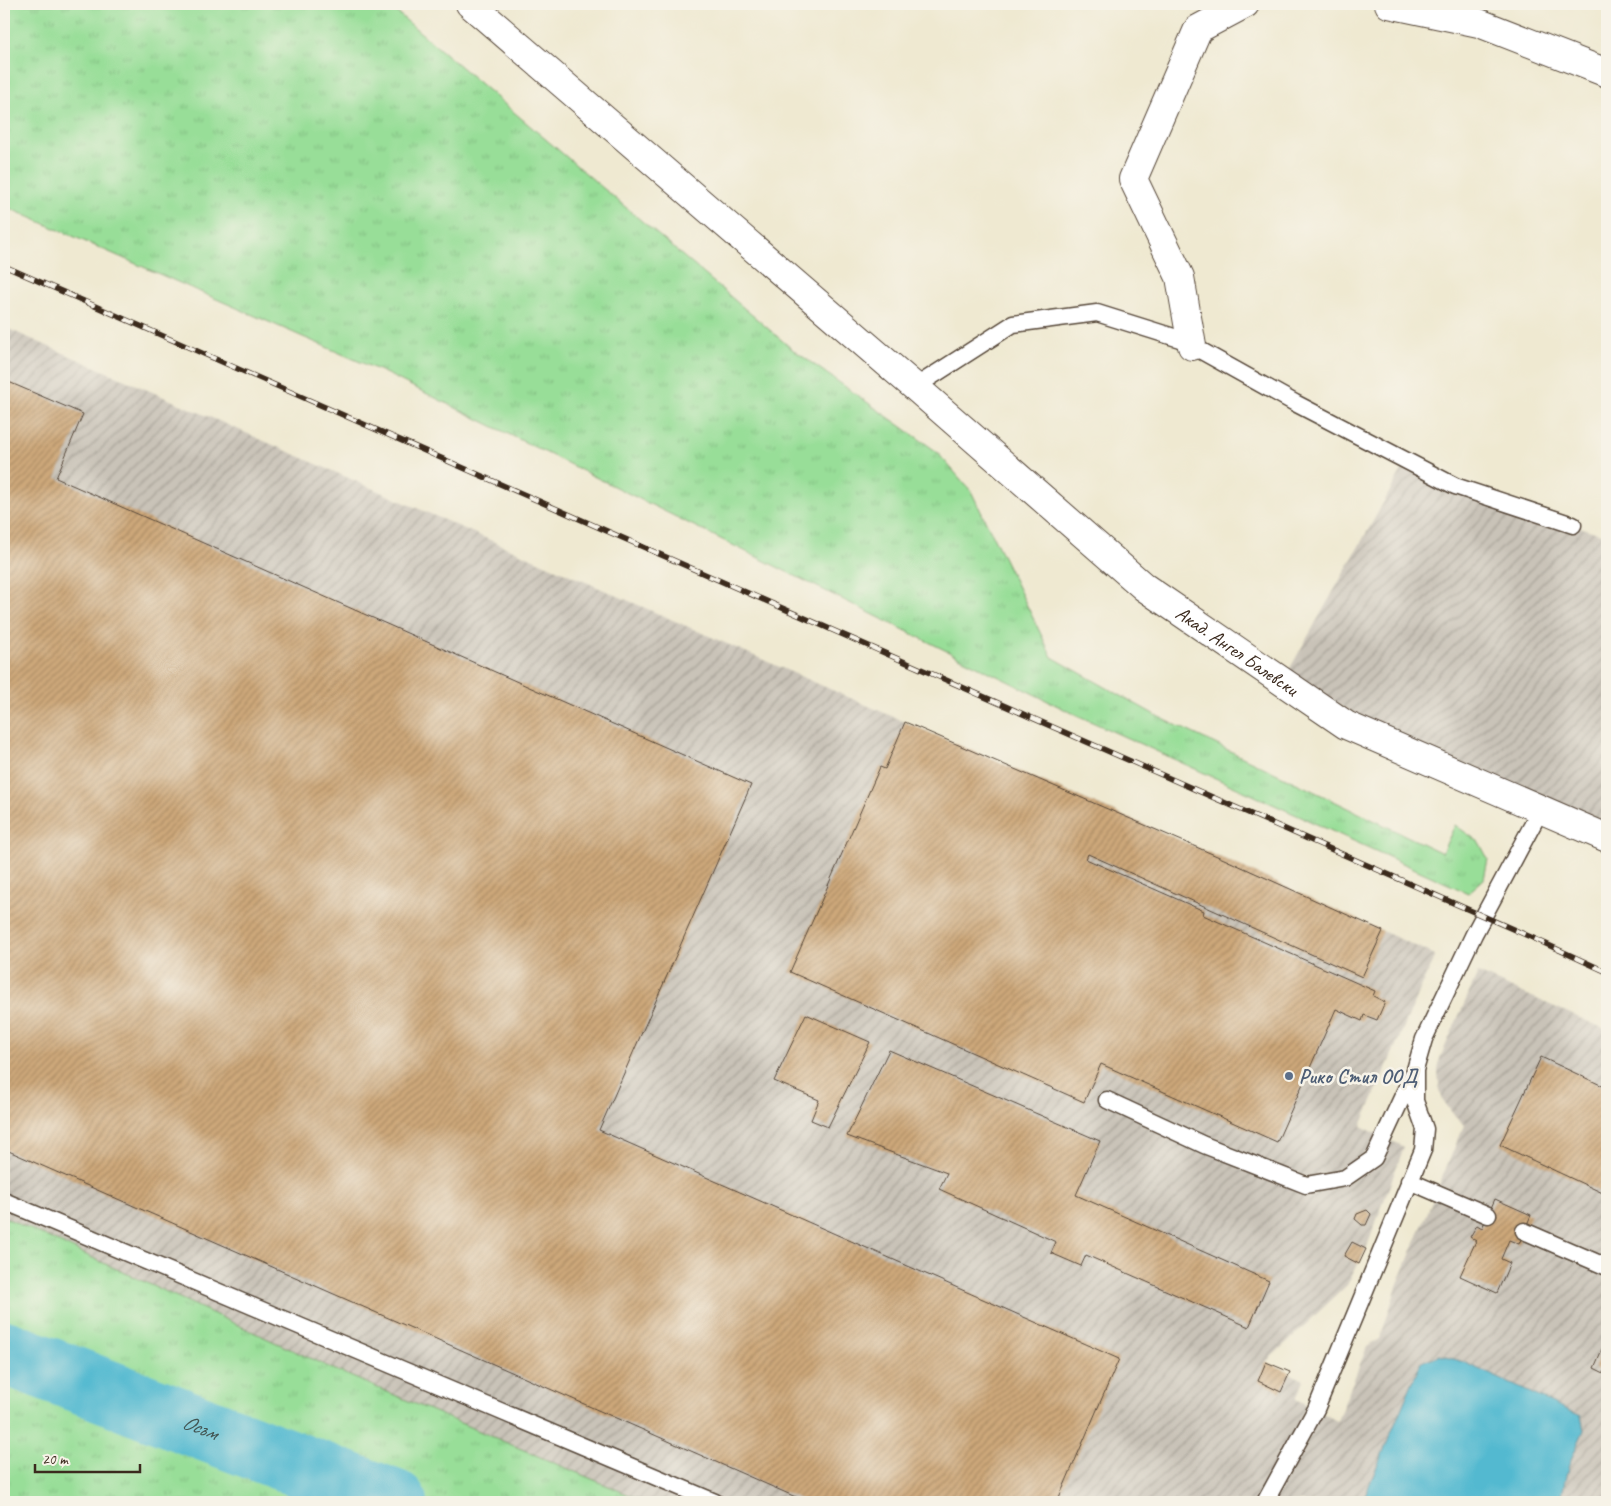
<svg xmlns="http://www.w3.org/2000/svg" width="1611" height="1506" viewBox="0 0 1611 1506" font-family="Caveat,sans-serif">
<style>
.industrial{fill:url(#industrial-furrows)}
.grass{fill:url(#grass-tufts);stroke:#6a845b}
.water{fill:#52b9d0;stroke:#467277}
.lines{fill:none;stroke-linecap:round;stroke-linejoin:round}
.river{stroke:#52b9d0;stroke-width:64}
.building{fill:url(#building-hatch)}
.lane-casing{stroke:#564739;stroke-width:19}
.street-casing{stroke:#564739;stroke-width:30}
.lane{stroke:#fff;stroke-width:16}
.street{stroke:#fff;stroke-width:28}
.rail-casing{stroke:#3b2a1e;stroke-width:5.5}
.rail{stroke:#f7f3e8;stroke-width:4;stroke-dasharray:11;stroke-linecap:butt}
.service-dot{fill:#5c6f8a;stroke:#f7f3e8;stroke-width:2}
.labels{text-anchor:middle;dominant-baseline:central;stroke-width:5;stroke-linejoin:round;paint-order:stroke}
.street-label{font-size:20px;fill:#3b2a1e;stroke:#f7f3e8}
.service-label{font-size:20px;font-weight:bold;fill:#4e5e75;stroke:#f7f3e8;text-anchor:start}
.water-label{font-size:21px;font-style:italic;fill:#425553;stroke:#f7f3e8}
</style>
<defs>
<pattern id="industrial-furrows" width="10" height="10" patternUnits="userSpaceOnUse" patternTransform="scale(1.25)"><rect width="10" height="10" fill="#c9c3b8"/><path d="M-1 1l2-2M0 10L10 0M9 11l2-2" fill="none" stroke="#a49f95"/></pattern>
<pattern id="grass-tufts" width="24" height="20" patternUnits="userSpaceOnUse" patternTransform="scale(1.25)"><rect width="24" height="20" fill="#98de98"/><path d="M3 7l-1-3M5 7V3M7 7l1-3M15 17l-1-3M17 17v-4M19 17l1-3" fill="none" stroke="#84bf83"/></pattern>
<pattern id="building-hatch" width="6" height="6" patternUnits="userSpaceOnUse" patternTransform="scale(1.25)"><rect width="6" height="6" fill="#cda87a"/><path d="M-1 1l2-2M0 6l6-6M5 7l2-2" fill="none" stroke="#a88963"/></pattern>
</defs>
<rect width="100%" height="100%" fill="#f7f3e8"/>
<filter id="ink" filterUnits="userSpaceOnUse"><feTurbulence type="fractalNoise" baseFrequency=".02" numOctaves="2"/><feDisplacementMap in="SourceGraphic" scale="10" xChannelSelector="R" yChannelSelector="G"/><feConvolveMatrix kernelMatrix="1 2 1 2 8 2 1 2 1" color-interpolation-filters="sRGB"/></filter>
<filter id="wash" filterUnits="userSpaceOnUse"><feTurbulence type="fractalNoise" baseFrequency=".0096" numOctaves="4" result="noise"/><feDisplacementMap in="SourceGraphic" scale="20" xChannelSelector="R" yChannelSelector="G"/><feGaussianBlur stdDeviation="1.12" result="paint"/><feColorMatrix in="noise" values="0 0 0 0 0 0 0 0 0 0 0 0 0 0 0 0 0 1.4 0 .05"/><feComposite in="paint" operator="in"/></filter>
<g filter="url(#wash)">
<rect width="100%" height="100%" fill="#efe9d1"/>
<!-- industrial -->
<path class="industrial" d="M4 327 905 722 1224 859 1435 955 1361 1126 1404 1147 1366 1249 1347 1285 1266 1362 1304 1380 1296 1399 1337 1421 1367 1347 1380 1339 1397 1286 1464 1125 1453 1114 1443 1100 1439 1086 1438 1071 1440 1058 1478 973 1607 1030V1502H1560L1569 1464 1584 1430 1581 1416 1461 1361 1439 1355 1421 1362 1362 1502H593L4 1229Z
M1407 461 1573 525 1607 536V829L1477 779 1285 677Z"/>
<!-- grass -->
<path class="grass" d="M4 4H387L792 349 936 451 971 491 1052 657 1157 716 1442 853 1455 825 1479 842 1488 859 1484 879 1468 893 1068 711 383 372 4 206Z
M4 1217 331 1368 646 1502H4Z"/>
<!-- water -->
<path class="water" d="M1439 1355 1461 1361 1581 1416 1584 1430 1569 1464 1560 1502H1362L1421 1362Z"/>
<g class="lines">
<!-- river -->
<path class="river" id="s1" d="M4 1352 395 1502"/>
</g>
<g id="blocks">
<!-- building -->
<path class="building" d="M4 380 83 414 56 478 751 785 599 1130 1119 1359 1057 1502H807L4 1149Z
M905 722 1224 859 1383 931 1362 977 1088 854 1086 859 1204 911 1203 915 1375 991 1373 996 1385 1002 1377 1020 1364 1015 1362 1021 1336 1009 1277 1142 1101 1064 1084 1102 790 972 880 767 885 769Z
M806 1014 870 1042 828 1127 811 1120 819 1100 774 1081Z
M889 1050 1100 1141 1076 1195 1269 1281 1249 1327 1086 1255 1081 1266 1051 1253 1056 1242 939 1189 947 1173 847 1136Z
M1541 1057 1607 1088V1195L1500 1145Z
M1495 1199 1531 1215 1519 1244 1509 1240 1501 1259 1510 1263 1497 1293 1460 1276 1476 1241 1470 1237 1477 1225 1482 1228Z
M1367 1210 1371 1214 1366 1225H1362L1355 1219 1357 1214Z
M1352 1242 1366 1249 1359 1264 1344 1256Z
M1607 1338V1367L1604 1373 1594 1368Z
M1266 1362 1290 1372 1281 1392 1258 1381Z"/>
</g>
</g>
<g filter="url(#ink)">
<use href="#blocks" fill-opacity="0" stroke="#564739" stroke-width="1"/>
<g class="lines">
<!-- lane casing -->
<g class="lane-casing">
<path id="lane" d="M915 387 1013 324 1097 313 1180 339 1295 403 1455 486 1573 525
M1107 1100 1204 1145 1306 1185 1345 1178 1374 1158 1413 1074
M1409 1181 1488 1215
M4 1201 715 1502
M1524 1231 1607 1267
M1265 1502 1316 1409 1423 1150 1425 1129 1415 1101V1070L1424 1039 1474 934 1541 809"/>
</g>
<!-- street casing -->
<g class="street-casing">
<g id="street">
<path id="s2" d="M470 4 915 387 1144 587 1346 725 1607 838"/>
<path d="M1389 4 1479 23 1607 73"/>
<path d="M1192 346 1180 277 1133 179 1198 29 1245 4"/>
</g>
</g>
<!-- lane -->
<use href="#lane" class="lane"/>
<!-- street -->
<use href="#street" class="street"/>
<!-- rail casing -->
<g class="rail-casing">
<path id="rail" d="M4 266 1533 938 1607 972"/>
</g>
<!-- rail -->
<use href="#rail" class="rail"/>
</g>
</g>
<!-- markers -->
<circle class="service-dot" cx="1289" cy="1076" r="5"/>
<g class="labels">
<!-- street labels -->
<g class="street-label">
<text stroke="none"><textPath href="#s2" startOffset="1004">Акад. Ангел Балевски</textPath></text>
</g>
<!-- service labels -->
<g class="service-label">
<text x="1299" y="1076">Рико Стил ООД</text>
</g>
<!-- water labels -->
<g class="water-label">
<text stroke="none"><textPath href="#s1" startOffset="210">Осъм</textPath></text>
</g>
</g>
<!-- margin -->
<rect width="1611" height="1506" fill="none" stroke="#f7f3e8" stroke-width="20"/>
<!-- scale -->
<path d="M35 1464v8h105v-8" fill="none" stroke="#3b2a1e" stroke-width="2.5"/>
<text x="42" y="1464" font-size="15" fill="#3b2a1e" stroke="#f7f3e8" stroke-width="4" paint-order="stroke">20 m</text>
</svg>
